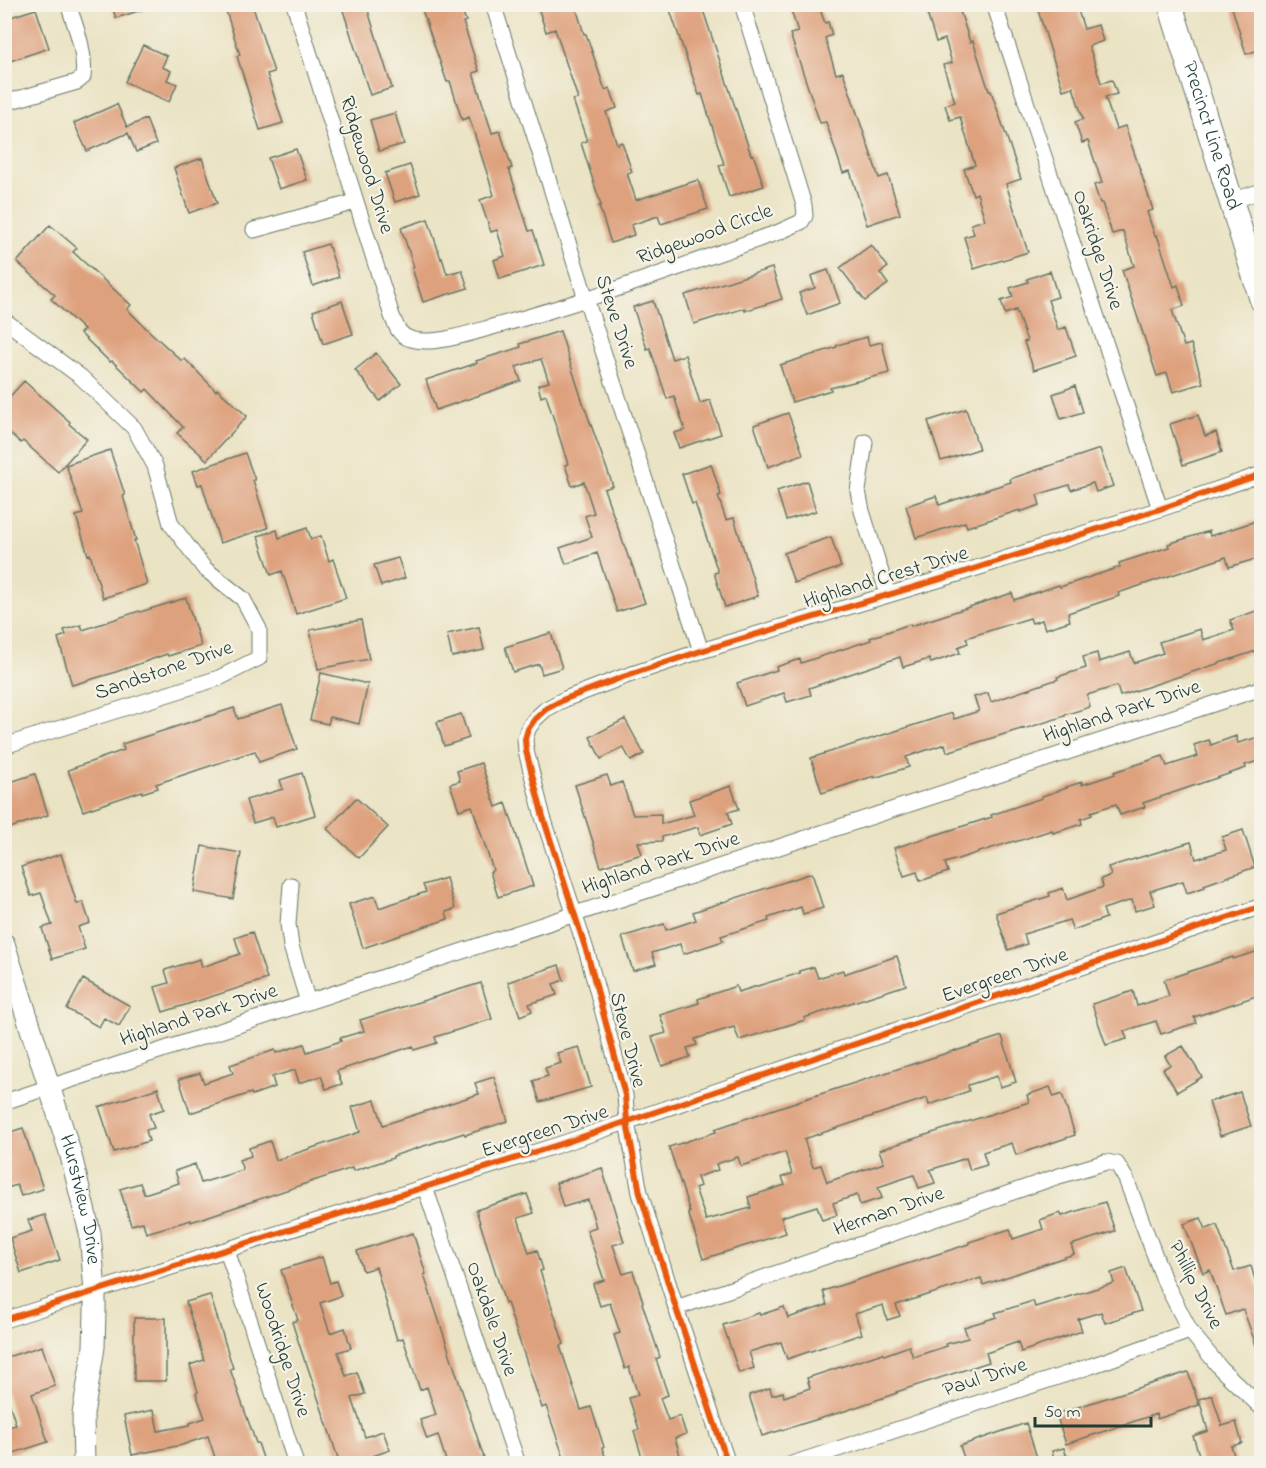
<svg xmlns="http://www.w3.org/2000/svg" width="1266" height="1468" viewBox="0 0 1266 1468" font-family="'Indie Flower',sans-serif">
<style>
.building{fill:#dea17e;fill-rule:evenodd}
.lines{fill:none;stroke-linecap:round;stroke-linejoin:round}
.street-casing{stroke:#676;stroke-width:17}
.secondary-casing{stroke:#676;stroke-width:23}
.primary-casing{stroke:#676;stroke-width:26}
.street{stroke:#fff;stroke-width:15}
.secondary{stroke:#fff;stroke-width:21}
.primary{stroke:#fff;stroke-width:24}
.cycleway-casing{stroke:#f7f3e8;stroke-width:10}
.cycleway{stroke:#e8590c;stroke-width:6}
.labels{text-anchor:middle;dominant-baseline:central;stroke-width:4.5;stroke-linejoin:round;paint-order:stroke}
.street-label{font-size:21px;fill:#1f3d34;stroke:#f7f3e8}
</style>
<rect width="100%" height="100%" fill="#f7f3e8"/>
<filter id="ink" filterUnits="userSpaceOnUse"><feTurbulence type="fractalNoise" baseFrequency=".0167" numOctaves="2"/><feDisplacementMap in="SourceGraphic" scale="12" xChannelSelector="R" yChannelSelector="G"/><feConvolveMatrix kernelMatrix="1 2 1 2 8 2 1 2 1" color-interpolation-filters="sRGB"/></filter>
<filter id="wash" filterUnits="userSpaceOnUse"><feTurbulence type="fractalNoise" baseFrequency=".008" numOctaves="4" result="noise"/><feDisplacementMap in="SourceGraphic" scale="24" xChannelSelector="R" yChannelSelector="G"/><feGaussianBlur stdDeviation="1.35" result="paint"/><feColorMatrix in="noise" values="0 0 0 0 0 0 0 0 0 0 0 0 0 0 0 0 0 1.4 0 .05"/><feComposite in="paint" operator="in"/></filter>
<g filter="url(#wash)">
<rect width="100%" height="100%" fill="#eae3c4"/>
<g id="blocks">
<!-- building -->
<path class="building" d="M111 4H150L151 7 116 18Z
M234 4H252L274 72 267 74 283 123 260 130 237 56 240 55 225 8Z
M341 4H366L392 88 370 95Z
M420 4H447L448 9 460 5 466 21 463 22 479 71 473 73 492 133 500 131 512 168 509 169 529 231 533 230 544 265 500 279 494 260 505 256 497 230 491 232 480 200 494 195 469 117 462 120 450 81 447 82Z
M537 4H575L584 34H586L605 90 610 88 617 108 606 112 617 144 622 142 632 172 627 173 636 200 698 180 708 209 661 224 658 216 631 225 634 235 611 243 599 206 601 205 581 143 587 141 573 100 578 99 555 29 546 32Z
M687 4H701L751 155 753 154 764 186 729 197 719 165 724 164 702 94 699 95 670 10Z
M789 4H818L825 23 828 22 832 35 825 38 836 74 843 72 879 178 888 175 900 214 867 225 850 171 843 173 826 122 820 123 790 34 798 32Z
M924 4H949L951 11 959 8 970 42 973 41 989 91H991L1021 179 1006 184 1028 252 974 269 964 237 974 234 971 224 985 220 977 193 973 195 964 169 975 165 960 117 950 120 945 105 955 102 943 65 952 63 945 39 936 42Z
M1036 4H1076L1084 29 1098 25 1103 41 1089 46 1101 83 1112 80 1117 94 1105 97 1116 129 1125 126 1137 161 1153 210 1147 212 1155 236 1157 235 1174 287 1178 285 1184 306 1172 310 1184 346 1191 344 1203 383 1173 392 1167 373 1157 376 1122 270 1134 266 1123 231 1112 234 1102 203H1100L1094 185 1102 183 1088 141 1082 143 1075 122 1083 119 1073 87 1063 90Z
M1231 4H1262V49L1246 54Z
M36 9 49 48 7 62 4 54V19Z
M143 45 167 56 162 67 171 71 167 80 177 84 169 102 125 82Z
M117 104 127 127 146 119 156 144 136 152 128 133 87 151 74 123Z
M395 113 404 144 379 151 370 120Z
M296 149 307 180 279 189 268 158Z
M202 158 217 203 189 213 174 168Z
M410 165 420 194 395 202 385 173Z
M428 219 441 259 442 258 447 274 462 270 468 288 423 302 412 268 414 267 401 228Z
M50 225 77 248 73 252 131 305 127 309 148 330 182 361 185 359 216 391 217 389 247 416 207 460 177 433 183 427 147 389 144 392 112 361 110 362 80 333 84 330 51 299 55 295 17 262Z
M328 244 339 277 313 286 302 252Z
M871 245 888 267 880 273 888 284 865 301 840 268Z
M772 268 782 299 745 311V308L694 324 685 295Z
M828 270 840 303 807 315 799 293 815 288 811 276Z
M1050 271 1058 297 1048 300 1058 330 1066 327 1076 356 1034 370 1024 342 1027 341 1016 310 1005 314 1001 301 1013 297 1010 288 1028 282 1027 279Z
M342 301 353 334 323 344 313 311Z
M653 301 672 359 685 355 700 403 710 400 721 434 679 448 674 433 685 430 674 396 667 399 650 348 647 349 633 307Z
M560 331 581 397 613 486 604 489 629 559H630L645 603 617 612 597 553 566 564 560 548 592 537 585 516 594 513 584 482 572 486 565 465 568 464 546 395 541 397 538 385 549 382 541 359 516 367 521 381 436 410 426 380 477 363 476 361 521 347 520 344Z
M867 337 869 345 882 342 889 373 830 388 831 390 792 402 780 365 837 347V345Z
M376 353 401 384 380 401 355 370Z
M24 381 70 422 69 424 87 439 58 472 23 441 21 443 4 428V403Z
M1075 386 1083 412 1061 419 1053 394Z
M966 409 979 449 941 461 928 421Z
M788 413 803 454 768 467 754 425Z
M1198 415 1205 436 1216 432 1222 452 1183 465 1170 424Z
M1100 449 1113 486 1096 492 1093 483 1071 490 1069 485 1037 495 1040 505 1020 512V510L967 527 965 522 916 538 906 506 936 496 939 505 951 501 1011 482 1010 479Z
M110 450 125 495 123 496 136 540H134L147 584 103 598 90 554 88 555 76 516 83 514 66 465Z
M245 453 255 480H253L268 528 220 543 202 484 198 485 193 471Z
M711 464 721 495 718 496 726 520 734 518 758 596 725 607 714 573 718 572 695 503 692 504 682 474Z
M807 481 816 511 786 520 777 491Z
M1262 519V557L1229 567 1226 557 1118 593 1119 596 1068 613 1070 621 1045 629 1042 620 1032 623 1030 618 966 638 968 643 958 647 960 653 931 663 929 659 903 667 900 657 809 688 811 695 787 702 784 693 745 706 737 683 777 670 776 667 800 659 801 663 871 640 870 638 910 624 911 626 1012 593 1014 600 1059 585 1060 587 1120 567 1119 563 1169 547 1168 544 1209 531 1210 536Z
M307 528 311 539 321 536 329 561 333 559 346 598 296 614 282 571 271 575 258 536 277 530 279 538Z
M831 537 841 567 794 583 784 553Z
M398 558 405 578 381 586 374 565Z
M186 598 201 646 168 656 167 654 113 673 72 685 58 638 66 635 64 630 81 625 83 630 139 611 140 612Z
M1262 609V649L1120 696 1117 686 1087 695 1090 707 1064 715 1065 716 1024 729V728L947 752 945 744 906 757 909 767 874 778V776L822 793 811 758 952 713 954 719 979 711 974 697 988 693 991 702 1058 679 1057 677 1086 668 1083 657 1097 653 1099 662 1130 652 1134 663 1163 653 1159 642 1200 629 1203 640 1234 630 1230 620Z
M361 620 369 659 318 669 310 630Z
M479 627 484 650 452 657 447 634Z
M551 633 562 668 542 674 539 664 513 672 505 647Z
M321 673 368 684 359 724 330 717 328 724 310 720Z
M282 705 297 749 259 762 255 751 156 784 158 788 142 793V791L83 811 68 770 124 750 122 744 234 708 238 719Z
M461 714 469 738 444 746 437 722Z
M625 719 644 754 631 761 623 747 601 759 590 737Z
M1236 736 1238 743 1262 736V760L1245 765 1246 768 1143 803 1145 807 1120 815 1116 804 1091 812 1092 815 1081 819 1082 824 1053 833 1052 830 1015 842 1014 841 945 863 948 872 920 881 917 872 904 876 894 848 992 817 991 815 1042 798V796L1067 788 1066 787 1082 782V785L1115 774 1114 772 1163 756 1167 766 1198 756 1194 745 1209 740 1211 745Z
M481 763 496 807 506 803 533 886 498 897 490 872 493 870 472 806 459 810 450 784 460 781 457 771Z
M302 773 315 815 276 827 273 817 253 823 246 800 283 789 280 780Z
M35 774 48 815 10 828 4 812V784Z
M607 775 611 786 622 782 633 815 661 814V824L694 815 689 800 731 786 739 809 728 812 732 824 700 835 698 827 662 837V841L638 842 642 854 601 867 575 785Z
M356 798 388 827 359 858 327 829Z
M1243 830 1255 867 1204 885 1205 887 1187 893 1183 881 1150 891 1155 905 1135 911 1132 900 1103 909 1106 918 1073 930 1069 920 1024 934 1027 944 1008 950 996 913 1050 896 1049 893 1063 888 1067 900 1103 887 1101 879 1111 875 1108 867 1191 842 1196 859 1226 850 1222 837Z
M202 846 241 853 233 899 194 892Z
M61 854 77 904 83 902 90 923 78 927 85 949 52 959 42 928 52 925 41 893 31 896 21 867Z
M812 873 823 908 803 914 801 907 768 918 769 921 721 936 723 941 683 954 680 944 652 953 656 964 633 971 622 937 664 924 666 930 696 920 693 912Z
M446 878 455 909 446 912 448 919 401 934V935L363 948 349 904 375 896 379 908 426 892 423 885Z
M252 932 267 979 163 1012 155 987 169 983 165 970 200 959 202 967 240 954 235 938Z
M1262 950V994L1194 1017 1196 1023 1161 1034 1156 1021 1124 1031 1127 1039 1106 1045 1092 1004 1133 991 1137 1006 1169 996 1164 980 1233 957V959Z
M897 956 906 985 804 1018 805 1020 739 1040 734 1027 695 1039 697 1045 687 1048 690 1057 662 1066 652 1037 666 1033 660 1015 699 1003 698 999 736 986 738 992 800 973 799 971 814 967 818 978 843 970 844 974Z
M559 965 564 980 553 984 557 995 529 1004 532 1011 520 1016 508 982Z
M83 979 130 1006 119 1026 104 1018 99 1027 67 1009Z
M481 983 492 1019 435 1037 437 1043 414 1050 413 1046 337 1071 342 1084 326 1089 321 1076 299 1083 295 1070 272 1077 275 1087 252 1095 251 1093 190 1113 179 1079 200 1073 204 1083 233 1073 230 1065 275 1050 276 1053 304 1044 307 1052 341 1041 340 1038 364 1031 360 1020Z
M1002 1036 1016 1082 1000 1087 997 1076 968 1085 969 1091 929 1105 927 1098 804 1139 813 1167 821 1165 827 1182 884 1163 879 1150 1029 1102 1027 1095 1050 1087 1054 1097 1062 1094 1075 1135 1016 1155 1012 1143 983 1152 987 1165 970 1170 966 1158 930 1170 935 1183 919 1188 914 1175 878 1187 882 1198 860 1205 857 1195 833 1203 837 1215 822 1220 817 1206 781 1217 786 1233 703 1259 688 1212H690L669 1147 716 1132 715 1129 771 1110 956 1050V1051ZM785 1152 792 1174 782 1177 785 1185 748 1197 751 1208 706 1220 695 1188 700 1186 697 1177 718 1170 716 1164 738 1157 741 1166Z
M1183 1046 1202 1077 1177 1092 1163 1069 1170 1065 1165 1056Z
M579 1047 591 1087 540 1102 533 1081 548 1076 545 1068 561 1063 557 1053Z
M494 1077 508 1121 465 1135 464 1133 393 1156V1158L353 1171 352 1168 191 1222V1220L146 1233 143 1222 131 1225 120 1189 140 1183 144 1194 179 1183 175 1171 195 1164 201 1183 243 1170 239 1160 251 1156 249 1148 270 1141 276 1160 360 1132 352 1107 375 1100 383 1125 479 1094 475 1083Z
M158 1088 164 1109 149 1114 154 1128 146 1130 149 1141 114 1152 99 1107Z
M1240 1092 1251 1126 1220 1136 1209 1102Z
M23 1128 43 1189 21 1196 17 1185 4 1189V1134Z
M602 1168 624 1242 613 1245 623 1274 633 1271 643 1302 642 1303 660 1357 656 1359 668 1395 660 1398 668 1420 680 1416 686 1434 675 1438 681 1459 666 1464H644L634 1431 639 1429 629 1398 638 1395 629 1367 625 1369 614 1335 620 1333 610 1303 600 1306 593 1284 604 1280 587 1230 596 1227 588 1200 563 1207 556 1183Z
M527 1194 534 1213 518 1218 529 1253 537 1250 543 1270 540 1271 564 1344 560 1346 581 1410 591 1407 604 1447 602 1448 608 1464H566L546 1406 542 1408 507 1303H505L476 1210Z
M1105 1202 1115 1231 1071 1245 1074 1254 983 1285 981 1278 896 1305 900 1316 887 1320 883 1305 855 1314 862 1334 787 1359 781 1342 749 1352 754 1368 739 1373 723 1325 759 1313 760 1315 784 1307 788 1318 827 1305 823 1291 969 1244V1242L1010 1229 1013 1239 1043 1229 1040 1220 1060 1213 1062 1216Z
M45 1215 60 1260 21 1273 10 1238 32 1231 28 1220Z
M1201 1218 1206 1229 1217 1225 1234 1271 1251 1266 1258 1289 1262 1288V1356H1260L1243 1309 1226 1315 1210 1270 1203 1273 1184 1224Z
M413 1233 426 1274 424 1275 486 1464H447L438 1435 427 1439 420 1420 436 1415 427 1387 420 1390 403 1338 397 1340 376 1267 363 1271 357 1251Z
M322 1257 330 1283 336 1281 341 1296 320 1303 330 1333 345 1328 351 1348 338 1352 346 1376 357 1372 365 1394 352 1398 365 1437 383 1431 390 1450 350 1464H340L306 1362H305L292 1322 298 1320 281 1270Z
M1126 1268 1141 1311 1105 1323 1101 1312 1078 1319 1082 1331 1021 1352 1018 1342 986 1353 989 1362 896 1392 897 1393 845 1411 762 1436 749 1395 770 1388 772 1395 783 1392 784 1397 810 1388 807 1378 883 1353 884 1355 909 1346 913 1357 947 1346 946 1344 968 1338 964 1327 997 1317 995 1313 1033 1301 1035 1307 1114 1283 1111 1273Z
M210 1295 233 1368 230 1369 256 1443H258L265 1464H217L208 1436 182 1445 132 1455 124 1416 154 1410 158 1431 190 1425V1423L205 1418 196 1393 198 1392 190 1365 204 1360 186 1302Z
M134 1318H166V1381H134Z
M42 1346 55 1386 32 1394 48 1442 4 1456V1428L16 1425 4 1386V1358Z
M1188 1372 1199 1405 1157 1419 1156 1414 1066 1444 1056 1414Z
M1212 1395 1222 1426 1236 1422 1242 1443 1231 1446 1236 1461 1228 1464H1202L1193 1436 1208 1431 1199 1399Z
M1026 1423 1039 1464H966L960 1446Z
M1064 1448 1068 1461 1055 1464 1052 1451Z"/>
</g>
</g>
<g filter="url(#ink)">
<use href="#blocks" fill-opacity="0" stroke="#676" stroke-width="1.5"/>
<g class="lines">
<!-- street casing -->
<g class="street-casing">
<path id="street" d="M294 4 392 316C396 326 399 336 411 339 432 346 471 333 492 327 590 301 684 265 779 232L801 222 805 216 804 205 742 4
M493 4 586 299 701 651
M994 4 1160 509
M4 103 77 82 83 77C86 52 76 28 68 4
M1231 201 1262 191
M254 230 355 202
M4 320 81 377 134 428 155 466 171 524 204 568 243 599 259 629V658L219 678 4 746
M865 442 858 491 862 511 888 595
M291 885 288 924 291 946 308 1002
M4 1102 1262 688
M425 1187 518 1464
M227 1250 296 1464
M676 1308 1059 1176 1106 1162 1117 1164 1126 1179 1164 1280 1190 1331 1221 1369 1262 1408
M4 1320 561 1144 1262 906
M728 1464 676 1308 640 1193 627 1122 625 1095 588 956 543 817 526 751 525 739 528 729 535 719 546 709 565 699 623 677 701 651 961 573 1160 509 1262 474
M792 1464 1091 1366 1190 1331"/>
</g>
<!-- secondary casing -->
<g class="secondary-casing">
<g id="secondary">
<path id="s1" d="M4 944 70 1152 90 1233 95 1291V1311L94 1347 83 1414 84 1464"/>
</g>
</g>
<!-- primary casing -->
<g class="primary-casing">
<g id="primary">
<path id="s2" d="M1170 4 1262 300"/>
</g>
</g>
<!-- street -->
<use href="#street" class="street"/>
<!-- secondary -->
<use href="#secondary" class="secondary"/>
<!-- primary -->
<use href="#primary" class="primary"/>
<!-- cycleway casing -->
<g class="cycleway-casing">
<path id="cycleway" d="M4 1320 561 1144 1262 906
M728 1464 676 1308 640 1193 627 1122 625 1095 588 956 543 817 526 751 525 739 528 729 535 719 546 709 565 699 623 677 701 651 961 573 1160 509 1262 474"/>
</g>
<!-- cycleway -->
<use href="#cycleway" class="cycleway"/>
</g>
</g>
<g class="labels">
<!-- street labels -->
<g class="street-label">
<text stroke="none"><textPath href="#s2" startOffset="138">Precinct Line Road</textPath></text>
<text transform="translate(366 165) rotate(73)">Ridgewood Drive</text>
<text transform="translate(705 235) rotate(-20)">Ridgewood Circle</text>
<text transform="translate(1097 250) rotate(72)">Oakridge Drive</text>
<text transform="translate(616 322) rotate(72)">Steve Drive</text>
<text transform="translate(886 578) rotate(-17)">Highland Crest Drive</text>
<text transform="translate(164 671) rotate(-19)">Sandstone Drive</text>
<text transform="translate(1122 712) rotate(-18)">Highland Park Drive</text>
<text transform="translate(661 864) rotate(-18)">Highland Park Drive</text>
<text transform="translate(1005 976) rotate(-19)">Evergreen Drive</text>
<text transform="translate(199 1016) rotate(-18)">Highland Park Drive</text>
<text transform="translate(627 1040) rotate(76)">Steve Drive</text>
<text transform="translate(545 1132) rotate(-18)">Evergreen Drive</text>
<text stroke="none"><textPath href="#s1" startOffset="267">Hurstview Drive</textPath></text>
<text transform="translate(889 1212) rotate(-19)">Herman Drive</text>
<text transform="translate(1195 1285) rotate(63)">Phillip Drive</text>
<text transform="translate(491 1319) rotate(71)">Oakdale Drive</text>
<text transform="translate(282 1350) rotate(72)">Woodridge Drive</text>
<text transform="translate(985 1378) rotate(-18)">Paul Drive</text>
</g>
</g>
<!-- margin -->
<rect width="1266" height="1468" fill="none" stroke="#f7f3e8" stroke-width="24"/>
<!-- scale -->
<path d="M1035 1417v9h116v-9" fill="none" stroke="#1f3d34" stroke-width="3"/>
<text x="1044" y="1417" font-size="18" fill="#1f3d34" stroke="#f7f3e8" stroke-width="4.5" paint-order="stroke">50 m</text>
</svg>
